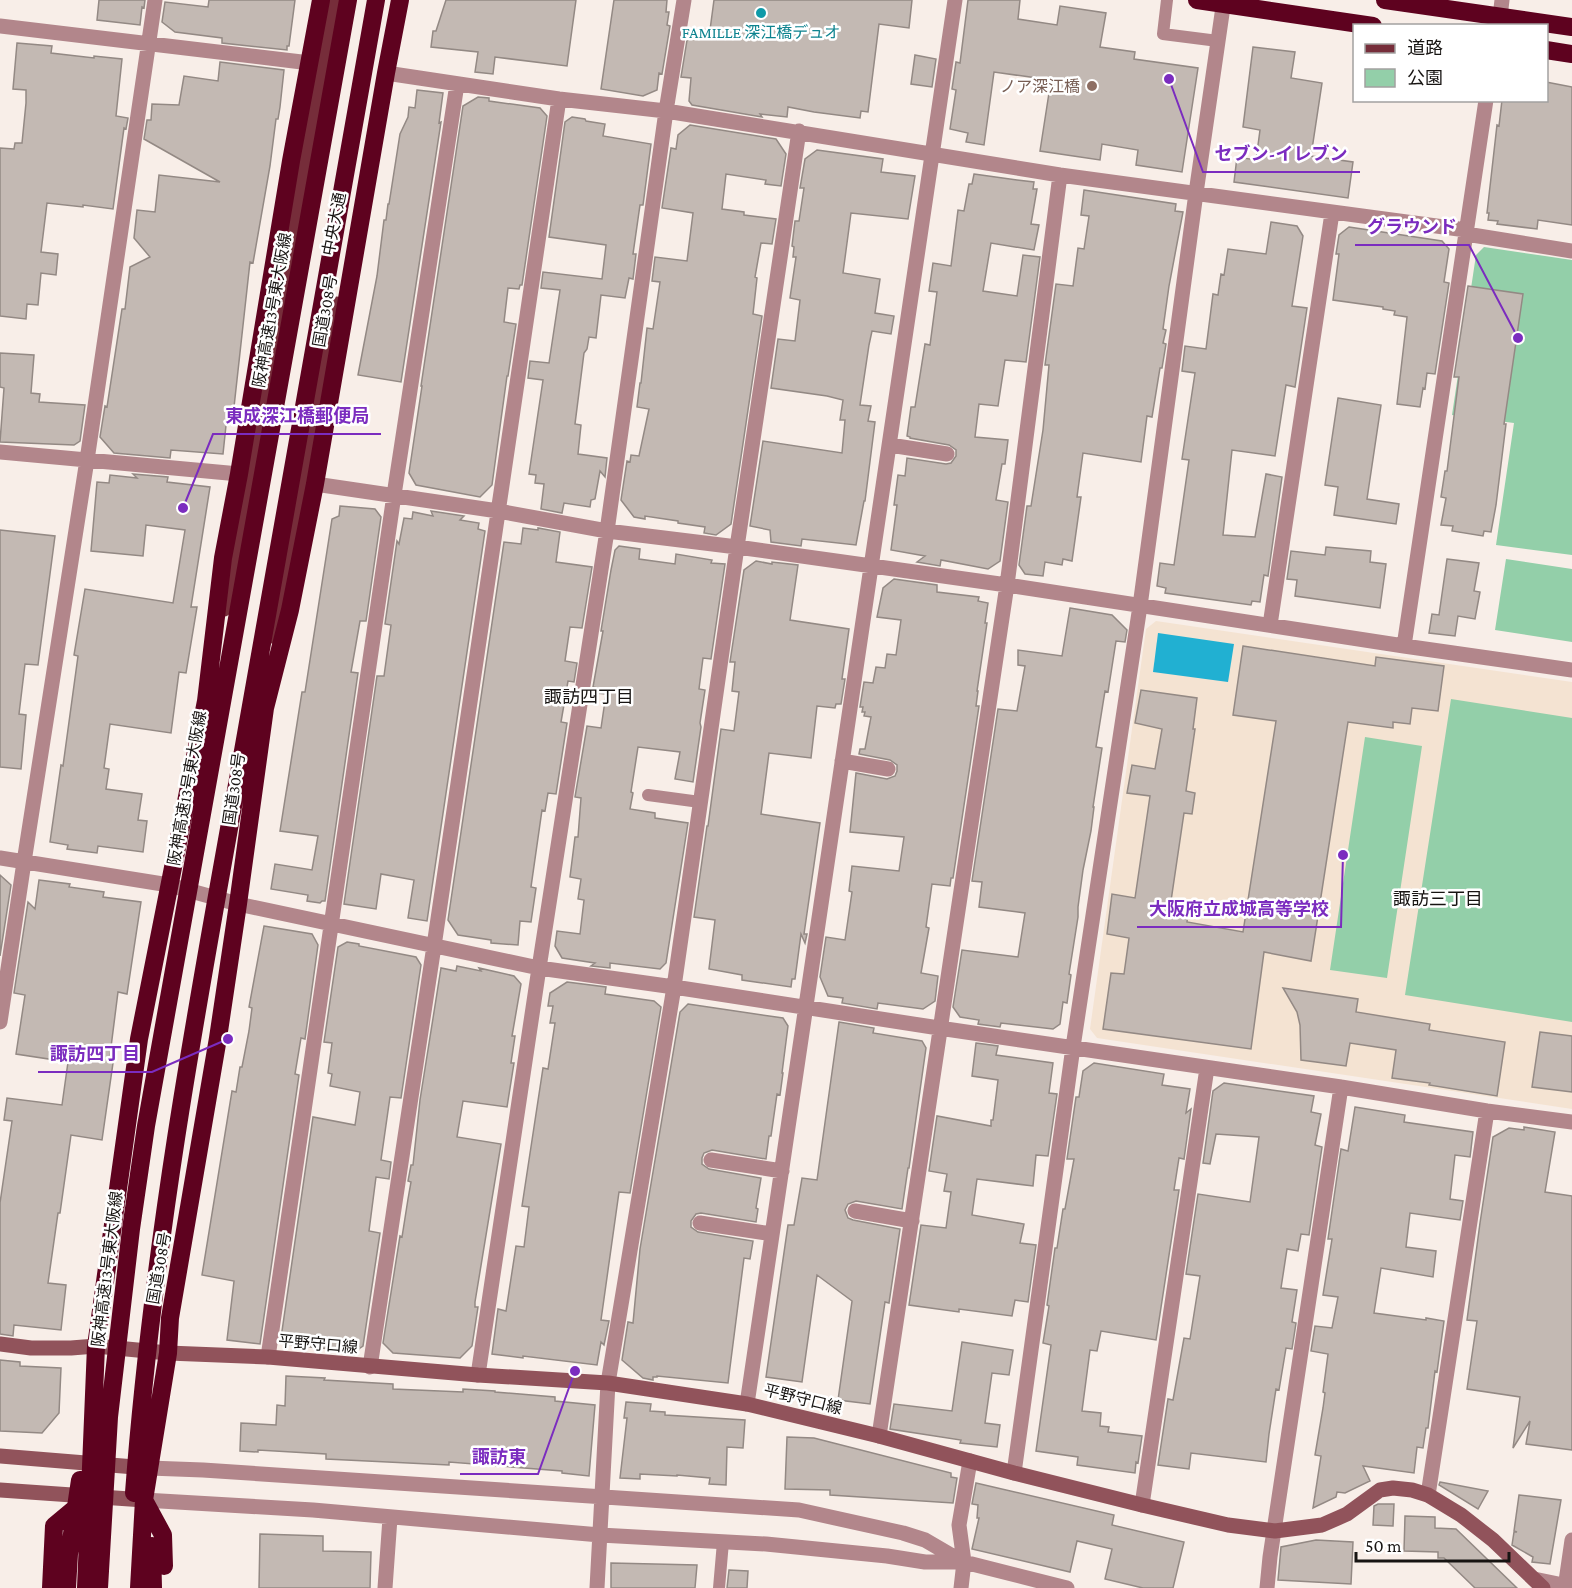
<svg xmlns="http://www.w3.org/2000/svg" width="1572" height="1588" viewBox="0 0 1572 1588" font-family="'Crimson Pro','Noto Sans JP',serif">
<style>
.education{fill:#f4e3d2}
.green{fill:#93cfa9}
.water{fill:#21b0d2}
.building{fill:#c3b9b3;stroke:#938984;stroke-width:1.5}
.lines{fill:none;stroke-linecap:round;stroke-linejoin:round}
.lane{stroke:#b2868b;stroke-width:12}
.street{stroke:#b2868b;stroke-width:15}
.secondary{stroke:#91535b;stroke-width:15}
.primary{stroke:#762d3a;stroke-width:15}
.highway{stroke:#5e021f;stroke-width:18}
.culture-dot{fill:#0f9aa8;stroke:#fff;stroke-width:2}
.education-dot{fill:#8d6e63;stroke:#fff;stroke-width:2}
.labels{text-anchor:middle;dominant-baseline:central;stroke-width:5;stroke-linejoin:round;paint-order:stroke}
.culture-label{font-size:16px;fill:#0d838f;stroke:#fff}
.education-label{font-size:16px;fill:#785e54;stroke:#fff;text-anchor:end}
.street-label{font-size:16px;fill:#171412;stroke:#fff}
.neighbourhood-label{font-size:18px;fill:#171412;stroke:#fff}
.leader{fill:none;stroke:#7b2cbf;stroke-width:2}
.callout-dot{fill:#7b2cbf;stroke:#fff;stroke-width:2}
.callout-label{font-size:18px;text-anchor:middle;font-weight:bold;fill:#7b2cbf;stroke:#fff;stroke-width:5;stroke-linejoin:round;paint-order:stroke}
</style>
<rect width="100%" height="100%" fill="#f8eee8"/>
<!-- education -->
<path class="education" d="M1156 621 1572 682V1109L1097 1038 1090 1029 1146 629Z"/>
<!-- green -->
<path class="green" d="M1484 247 1572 260V555L1496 545 1514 423 1452 415 1476 255Z
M1506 559 1572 569V642L1495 630Z
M1451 699 1572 718V1022L1405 995Z
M1365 737 1422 746 1387 978 1330 970Z"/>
<!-- water -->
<path class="water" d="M1158 633 1234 644 1228 682 1153 672Z"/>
<!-- building -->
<path class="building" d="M99 0H145L144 8 142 7 140 25 97 20Z
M209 0H295L289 46H287V50L222 43V38L175 32 162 22 165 2 208 7Z
M446 0H576L567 66 495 57 493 74 475 72 478 52 431 47 433 31H436Z
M614 0H667L666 12H669L667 25 670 26 662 74 659 73 657 90 643 96 601 89Z
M714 0H912L909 28 879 24 868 112 861 111 860 118 814 112 788 107 787 117 760 114 762 117 692 105 689 101 691 78 681 77 689 28 710 30Z
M968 0H1020L1018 19 1057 25 1060 6 1106 13 1100 47 1135 52 1134 59 1198 68 1182 172 1136 165 1138 150 1102 144 1100 160 1040 151 1051 80 994 72 984 145 966 142 968 133 950 129 956 90 952 89 956 62 960 63Z
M17 43 52 46 51 53 94 58V56L122 59 116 116 128 118 126 129 124 128 113 209 83 205V207L47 203 41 252 58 254 56 275 41 273 38 305 27 304 26 319 0 316V148L14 149 15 143H22L26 103V90L13 89Z
M1253 47 1295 52 1291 78 1322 83 1311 156 1353 162 1348 198 1234 182 1237 157 1256 160 1260 130 1243 127Z
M915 55 936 59 932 87 911 84Z
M220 62 284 70 280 107 278 119H276L270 166 253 263 250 262 233 416H227L223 454 171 450 170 458 114 453 100 437 105 406 107 407 122 309H125L130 267 150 257 134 238 137 210 155 212 159 175 220 182 144 139 147 120H151L152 104 179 105 184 76 218 81Z
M1546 82 1572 87V225L1538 220 1537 229 1497 224 1498 221 1488 220 1489 213H1487L1497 125 1499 126 1502 100H1546Z
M417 90 443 93 439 123 441 122 401 382 358 375 377 276 384 220H386L388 204H389L400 134 408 117 409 107 415 108Z
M478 97 489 98V101L540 108 547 116 522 285H520L519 289 508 288 504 322 516 324 508 376H507L492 485 480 497 416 485 409 473 422 386H421L463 106Z
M572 117 585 119 586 121 605 124 603 136 651 144 643 205H640L633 254H636L633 279 629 278 625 298 601 295 596 338 589 337 587 349 584 353 575 424 581 425 578 454 607 458 605 477 600 471 595 499 591 500 590 507 564 503 562 513 541 509 544 484 535 483 536 475 529 474 543 380 528 378 530 361 549 363 560 290 541 288 543 272 602 279 606 245 549 237 565 122Z
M690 125 776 139 786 154 781 186 765 184 766 180 726 174 722 209 744 212V215L776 219 772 244 761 243 755 277 757 278 753 314 762 316 731 524 716 535 704 533 705 527 678 523V521L645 516V519L634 517 621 500 627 461 630 462 631 455 639 456 649 409 637 407 640 383H641L647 328 653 329 660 282 652 281 655 257 687 261 693 213 662 208 671 148 676 149 678 135Z
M817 150 883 159 881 172 915 176 908 219 851 213 843 273 880 279 875 313 894 316 891 334 872 331 869 345 860 405 871 406 868 421 875 422 865 501H864L856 545 802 539 801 546 771 542 770 530 750 526 763 441 842 453 845 420H840L843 400 827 396 771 388 778 339 795 341 800 300 790 298 796 257H793L794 247 792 246 795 221H799L804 188H800L805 159Z
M974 174 1017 180 1034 182 1033 189H1037L1031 224 1039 225 1034 250 991 243 983 291 1017 296 1023 255 1040 257 1026 362 1005 360 998 406 979 404 975 437 1008 440 1005 464H1002L996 500 1008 502 1000 561 988 569 941 560 940 566 917 562 925 556 891 550 897 505H894L898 475 905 476 907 458 946 464 951 463 956 456V450L949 445 910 438V437L907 436 911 407H915L925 344 930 345 937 292 929 291 933 263 951 266 958 210 964 211 969 184H972Z
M1084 190 1176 204 1175 211 1183 212 1169 286 1163 329 1166 330 1163 343 1166 344 1162 368H1160L1152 417 1147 416 1141 462 1083 453 1077 497H1081L1072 561 1063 559 1062 565 1045 562 1043 576 1025 574 1019 565 1027 506H1031L1043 430 1049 365H1045L1056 284 1073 286 1078 248 1084 249 1089 216 1081 215Z
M1271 222 1297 226 1303 236 1292 306 1307 308 1295 387 1286 385 1275 456 1232 450 1223 535 1255 537 1266 474 1282 477 1268 576 1264 575 1260 602 1252 601 1251 605 1165 593 1166 588 1157 586 1160 563 1174 565 1189 460 1182 459 1195 373 1182 371 1185 346 1206 349 1213 294 1218 295 1221 274 1224 275 1228 249 1266 254Z
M1349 227 1442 241 1449 249 1444 282 1449 283 1435 374 1427 373 1425 389 1423 388 1420 407 1397 404 1407 317 1394 315 1395 311 1383 309V307L1333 300 1339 254H1336L1339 235Z
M1468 286 1523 294 1504 424H1506L1496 505 1491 532 1484 531 1483 536 1452 531 1453 526 1441 525 1446 498 1441 497 1445 471H1447L1459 377H1454Z
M0 353 34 355 31 393 40 394 39 402 85 405 80 441 74 445 0 442 4 388 0 387Z
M1338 398 1381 405 1367 499 1399 504 1396 524 1334 515 1338 487 1325 485Z
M133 474 168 477 167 482 210 487 191 607H197L186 673 179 672 171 733 110 724 104 768 109 769 106 789 142 794 138 820 147 821 143 852 98 846 97 853 67 849 68 845 50 842 61 765 63 766 78 656 74 655 85 589 173 603 185 530 146 525 143 556 91 551 97 482 109 483 110 475 137 478Z
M340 506 375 509 381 517 366 621H360L351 672 358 673 325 901H322L320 903 307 901 308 895 271 889 275 864 312 870 318 836 280 831 302 692H305L332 519 339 516Z
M431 511 464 516 460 520 479 523 478 529 485 531 427 921 408 918 414 880 381 874 376 909 344 904 377 676H384L391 625 385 624 397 541 399 544 404 518 412 519 413 512 433 516Z
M523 528 538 530V528L560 532 556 562 592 567 582 628 570 627 565 661 577 663 574 682 568 681 561 722 567 723 556 794 548 793 545 811 542 810 531 887 536 888 531 922 520 921 518 945 491 943V940L458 935 448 920 504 542 521 544Z
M0 530 55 536 38 665 25 664 19 714 26 715 21 769 0 767Z
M619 546 640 549 639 559 675 564 676 554 712 560 711 563 725 564 711 659 703 658 699 689 705 690 700 723 701 727 693 782 675 779 680 752 638 747 631 792 633 793 630 809 655 813V818L688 823 666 963 660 969 610 963V968L591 966 595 963 562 958 555 946 557 931 580 934 584 900 578 899 581 879 570 877 575 837H578L581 798 575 797 587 726 601 728 606 694 597 693 598 688 593 687 603 631H601L611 570 615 550Z
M1326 547 1371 551 1370 562 1386 564 1380 608 1295 596 1297 580 1287 579 1291 551 1325 555Z
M1447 559 1479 563 1474 591 1480 592 1475 619 1458 616 1455 636 1429 633 1432 614 1439 615Z
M756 561 772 564V562L798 565 790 620 849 629 842 679H845L841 704H836L835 708 817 706 811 758 769 753 761 814 820 823 804 934H807L805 943 801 934 795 979H792L791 987 742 980V975L709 969 715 920 694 917 707 826H708L721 729 734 731 739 692 732 691 735 662H730L744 570Z
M894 579 937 585V592L979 597 978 601 988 603 985 623H987L977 691H978L976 706H979L953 878H951L950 886 932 884 926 927 929 928 921 973 938 976 935 1001 923 1009 878 1003 877 1009 842 1003 843 998 828 996 820 977 826 937 845 940 852 892 849 891 852 866 899 871 904 837 850 832 856 773 887 779 895 776 897 771V765L890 760 859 754 860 749H865L871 717 864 716 865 712H862L863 707H860L864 682 873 683 876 667 885 668 887 654 896 655 901 620 877 617 883 588Z
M1070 608 1112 615 1127 630 1125 642 1116 641 1108 692 1105 691 1096 747 1102 748 1093 807H1094L1091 831 1083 870 1078 907V917L1069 974 1071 975 1067 1003 1063 1002 1060 1024 1053 1029 1001 1023 1000 1027 978 1024 979 1020 960 1017 953 1007 962 950 1018 957 1025 913 979 907 982 882 972 881 998 709 1017 711 1025 666 1018 665V650L1062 656Z
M1243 646 1375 666 1376 657 1444 666 1438 711 1412 708 1410 724 1393 722V728L1348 722 1311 961 1264 952 1251 1049 1103 1029 1111 973 1124 974 1129 938 1107 934 1112 894 1135 898 1150 796 1127 793 1132 765 1155 769 1162 729 1135 723 1141 690 1197 698 1193 729H1195L1186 791 1195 793 1192 814 1184 813 1171 901 1189 904 1187 922 1243 932 1276 721 1233 715Z
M0 875 11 885 0 956Z
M39 880 70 884 69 887 104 892 103 897 141 902 127 994 118 992 110 1055 114 1056 102 1140 71 1135 60 1213H58L48 1283 66 1285 61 1330 14 1325 13 1336 0 1334V1203L12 1121 4 1120 7 1098 62 1105 68 1062 16 1054 25 995 14 993 28 902 35 909Z
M264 926 312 934 318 945 305 1039 301 1038 295 1074 299 1075 260 1344 227 1340 234 1281 202 1275 232 1091 236 1092 240 1067H242L249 1031 252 1008 249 1007Z
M347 942 359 944V946L416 957 421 965 401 1098 390 1097 381 1160 391 1162 389 1179 376 1177 369 1231 380 1233 363 1346 357 1350 318 1348 286 1344 281 1338 313 1117 355 1125 360 1092 330 1086 332 1074 328 1073 332 1043 324 1042 338 947Z
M457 966 481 971 479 968 514 976 521 984 512 1036H515L511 1063H514L507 1107 463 1101 457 1137 501 1144 475 1302V1307H478L472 1346 460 1358 393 1353 383 1343 400 1236 402 1237 408 1199 411 1182 408 1181 411 1165H413L420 1100 441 968 456 971Z
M567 982 606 987 605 994 654 1001 661 1007 630 1193 619 1192 601 1320 609 1321 604 1345 601 1342 597 1365 523 1356V1358L492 1354 498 1309 506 1311 516 1246 524 1247 529 1207 522 1206 543 1068 548 1069 555 1023H550L553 1006H548L550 993Z
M1283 988 1358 999 1356 1012 1430 1024 1429 1030 1505 1042 1497 1096 1429 1085 1430 1083 1392 1078 1396 1050 1350 1043 1346 1066 1301 1060 1300 1025 1297 1012Z
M688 1004 783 1018 788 1026 782 1073H783L780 1095 777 1094 771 1136H769L766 1159 712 1150 704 1153 702 1158V1164L709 1169 761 1178 756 1208 758 1209 756 1222 701 1213 696 1214 691 1221V1227L698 1232 753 1241 750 1259 744 1258 728 1383 657 1376V1377H653V1380L643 1378 622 1360 628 1322 633 1323 640 1249 680 1012Z
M839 1022 874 1028 873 1033 922 1041 926 1048 909 1168H908L902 1209 856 1201 848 1204 845 1210 848 1218 853 1220 900 1229 889 1303 885 1302 870 1404 838 1400 852 1301 817 1275 802 1382 766 1377 788 1225H794L802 1178 817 1180Z
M1540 1032 1572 1036V1092L1532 1087Z
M976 1043 998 1046 996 1055 1053 1063 1049 1093 1057 1094 1048 1156 1036 1155 1033 1186 977 1179 972 1215 1024 1224 1020 1243 1036 1245 1028 1302 1015 1300 1012 1316 959 1309V1312L909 1305 921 1225 946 1228 951 1192 944 1191 947 1174 929 1171 937 1116 991 1126V1120H993L998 1080 972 1076Z
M1094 1063 1164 1074 1162 1085 1190 1089 1186 1113 1191 1109 1184 1159 1179 1158 1174 1190H1179L1156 1340 1101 1331 1097 1351 1090 1350 1082 1411 1101 1413 1100 1426 1109 1427 1108 1432 1142 1436 1138 1463 1136 1462 1135 1473 1077 1465 1078 1457 1036 1451 1051 1345 1043 1343 1049 1306 1047 1305 1055 1248H1057L1063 1209H1065L1074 1159H1067L1076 1097H1079L1083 1071Z
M1224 1083 1314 1096 1311 1112 1321 1114 1315 1145 1322 1147 1309 1235 1301 1234 1298 1251 1287 1249 1281 1288 1297 1290 1292 1322 1296 1323 1292 1349 1286 1348 1279 1390 1276 1389 1269 1434 1266 1462 1191 1453 1189 1469 1158 1465 1168 1399 1173 1400 1184 1338 1190 1339 1200 1276 1186 1274 1198 1194 1250 1202 1259 1137 1216 1134 1210 1164 1203 1163 1213 1091Z
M1355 1107 1405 1115 1404 1122 1473 1132 1471 1149 1470 1157 1455 1155 1450 1199 1463 1201 1460 1220 1410 1213 1406 1247 1436 1251 1433 1277 1381 1268 1374 1313 1426 1320V1318L1444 1321 1437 1372 1435 1371 1428 1428H1426L1423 1448 1417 1447 1414 1473 1363 1466 1370 1481 1345 1493 1337 1492 1336 1497 1313 1508 1321 1456 1315 1455 1323 1408 1325 1393 1323 1392 1328 1354 1311 1351 1315 1326 1332 1328 1338 1297 1323 1295 1332 1239H1328L1341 1149 1348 1151Z
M1524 1127 1555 1132 1545 1192 1572 1196V1450L1526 1444 1530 1421 1513 1448 1520 1397 1467 1389 1477 1321 1467 1320 1480 1223 1493 1137 1509 1128 1524 1130Z
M962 1342 1013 1350 1009 1375 992 1373 985 1423 1000 1425 997 1447 960 1443 961 1440 890 1429 894 1404 952 1411Z
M0 1360 20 1362V1366L61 1368 59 1413 42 1433 0 1431Z
M286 1376 325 1378 324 1380 393 1384V1389L463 1392V1389L495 1391V1392L555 1397V1401L595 1405 589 1476 562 1473V1471L449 1462V1465L326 1459V1454L258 1450V1452L240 1451 241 1423 276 1425 277 1405 285 1406Z
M626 1402 651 1404 650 1411 665 1412V1415L745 1420 743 1448 727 1447 726 1485 709 1484 710 1478 677 1475V1476L640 1474V1479L620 1478 627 1418H624Z
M787 1437 814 1438 951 1473V1477L957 1478 953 1503 830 1495V1490L785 1489Z
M1440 1482 1488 1491 1478 1509 1439 1485Z
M976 1483 1114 1515 1112 1525 1184 1542 1173 1588H1143L1105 1579 1112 1549 1077 1541 1070 1572 972 1549 979 1518H977L978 1505 972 1504Z
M1519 1495 1561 1500 1550 1564 1532 1562 1533 1557 1512 1545 1514 1532H1517L1514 1531Z
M1378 1504H1394L1393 1526 1373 1525 1374 1506Z
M1405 1516 1435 1517V1528L1456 1529 1517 1588H1475L1444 1558H1438V1552L1404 1551Z
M260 1534 323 1536V1551L371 1552 370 1588H259Z
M1316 1540 1353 1542 1351 1584 1278 1580 1281 1547Z
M611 1563 697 1565 695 1588H611Z
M729 1570 748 1571 747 1588H727Z"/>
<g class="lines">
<!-- lane -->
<path class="lane" d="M1167 0 1163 34 1218 41
M648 795 700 802
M719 1588 723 1542"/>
<!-- street -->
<path class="street" d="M1500 17 1502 0
M0 26 310 63
M386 73 559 99 666 111 1060 175 1466 230
M1466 234 1572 251
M890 445 947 454
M0 452 239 474
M315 484 498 511 607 531 737 547 1007 585 1404 646 1572 670
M1270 625 1332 213
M1404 646 1486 100
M842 761 888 769
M0 858 169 885 238 904 539 968 674 987 939 1028 1341 1087 1487 1111 1572 1122
M0 1022 24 862 87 460 155 0
M711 1160 782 1171
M855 1211 912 1221
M700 1223 772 1234
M268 1357 394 495 457 84
M370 1367 434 946 559 99
M478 1375 539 968 607 531 666 111 684 0
M747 1404 955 0
M879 1436 1007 585 1060 175
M149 1468 203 1470 799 1510 903 1533 925 1540 961 1561
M1014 1473 1073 1047 1140 606 1196 193 1224 0
M1428 1495 1487 1111
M144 1500 313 1510 600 1535 766 1544 887 1556 925 1562H964L1067 1588
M1142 1505 1207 1068
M1534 1579 1572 1587
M385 1588 390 1518
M597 1588 608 1383 674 987 737 547 799 131
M961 1588 964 1562 959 1525 970 1461
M1267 1588 1270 1557 1341 1087
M1565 1588 1572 1540"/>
<!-- secondary -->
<path class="secondary" d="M0 1344 31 1348H71L96 1346 168 1353 268 1357 478 1375 608 1383 747 1404 879 1436 1014 1473 1142 1505 1228 1525 1275 1531 1322 1525 1347 1514 1380 1490 1393 1488 1412 1490 1428 1495 1461 1515 1493 1540 1543 1588
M0 1456 147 1468
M0 1490 144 1500"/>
<!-- primary -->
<path class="primary" d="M224 609 336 0
M275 637 337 304"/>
<!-- highway -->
<path class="highway" d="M1197 0 1373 26
M1385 0 1572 27
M1546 50 1572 54
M134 1493C152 1252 195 1016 238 779 284 519 330 260 376 0
M144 1500 163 1535 164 1566
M152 1546 153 1588
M51 1588 54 1526 78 1506
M67 1588 69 1554 80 1480
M86 1588 96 1346 139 1039 206 701 223 558 239 474 291 161 321 0
M99 1588 109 1417 131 1229 146 1126 348 0
M139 1588 144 1500 168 1353 170 1318 218 1038 238 904 265 708 290 610 315 484 386 73 400 0"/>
</g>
<!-- markers -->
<circle class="culture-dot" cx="761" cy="13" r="6"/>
<circle class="education-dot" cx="1092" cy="86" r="6"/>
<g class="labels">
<!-- culture labels -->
<g class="culture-label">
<text x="761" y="32">FAMILLE 深江橋デュオ</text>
</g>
<!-- education labels -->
<g class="education-label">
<text x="1080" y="86">ノア深江橋</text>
</g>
<!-- street labels -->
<g class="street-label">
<text transform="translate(334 224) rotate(-79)">中央大通</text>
<text transform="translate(272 310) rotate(-80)">阪神高速13号東大阪線</text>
<text transform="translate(325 311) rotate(-80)">国道308号</text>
<text transform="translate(187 788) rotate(-80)">阪神高速13号東大阪線</text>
<text transform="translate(234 789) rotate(-82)">国道308号</text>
<text transform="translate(159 1268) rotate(-80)">国道308号</text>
<text transform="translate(107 1269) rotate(-83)">阪神高速13号東大阪線</text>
<text transform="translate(318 1344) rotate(5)">平野守口線</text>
<text transform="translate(803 1399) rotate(14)">平野守口線</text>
</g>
<!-- neighbourhood labels -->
<g class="neighbourhood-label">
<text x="589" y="697">諏訪四丁目</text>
<text x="1438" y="899">諏訪三丁目</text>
</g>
</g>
<!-- callouts -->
<path class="leader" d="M1169 79L1203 172H1360M1518 338L1469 245H1355M183 508L213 434H381M1343 855L1341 927H1137M228 1039L152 1072H38M575 1371L538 1474H460"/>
<g class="callout-dot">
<circle cx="1169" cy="79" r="6"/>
<circle cx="1518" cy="338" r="6"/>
<circle cx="183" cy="508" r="6"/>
<circle cx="1343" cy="855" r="6"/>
<circle cx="228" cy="1039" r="6"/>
<circle cx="575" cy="1371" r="6"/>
</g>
<g class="callout-label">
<text x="1281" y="160">セブン-イレブン</text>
<text x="1412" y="233">グラウンド</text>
<text x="297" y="422">東成深江橋郵便局</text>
<text x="1239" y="915">大阪府立成城高等学校</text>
<text x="95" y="1060">諏訪四丁目</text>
<text x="499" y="1463">諏訪東</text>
</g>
<!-- legend -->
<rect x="1353" y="24" width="195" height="78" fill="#ffffff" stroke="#a2a1a0" stroke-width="1.5"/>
<rect x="1365" y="44" width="30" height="9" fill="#762d3a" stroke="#a2a1a0" stroke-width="1.5"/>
<text x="1407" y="54" font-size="18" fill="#171412">道路</text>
<rect x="1365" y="69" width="30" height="18" fill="#93cfa9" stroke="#a2a1a0" stroke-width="1.5"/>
<text x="1407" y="84" font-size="18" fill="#171412">公園</text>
<!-- scale -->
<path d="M1356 1552v9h153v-9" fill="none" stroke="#171412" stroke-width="3"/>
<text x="1365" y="1552" font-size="18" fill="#171412" stroke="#ffffff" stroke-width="4.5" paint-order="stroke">50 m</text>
</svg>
